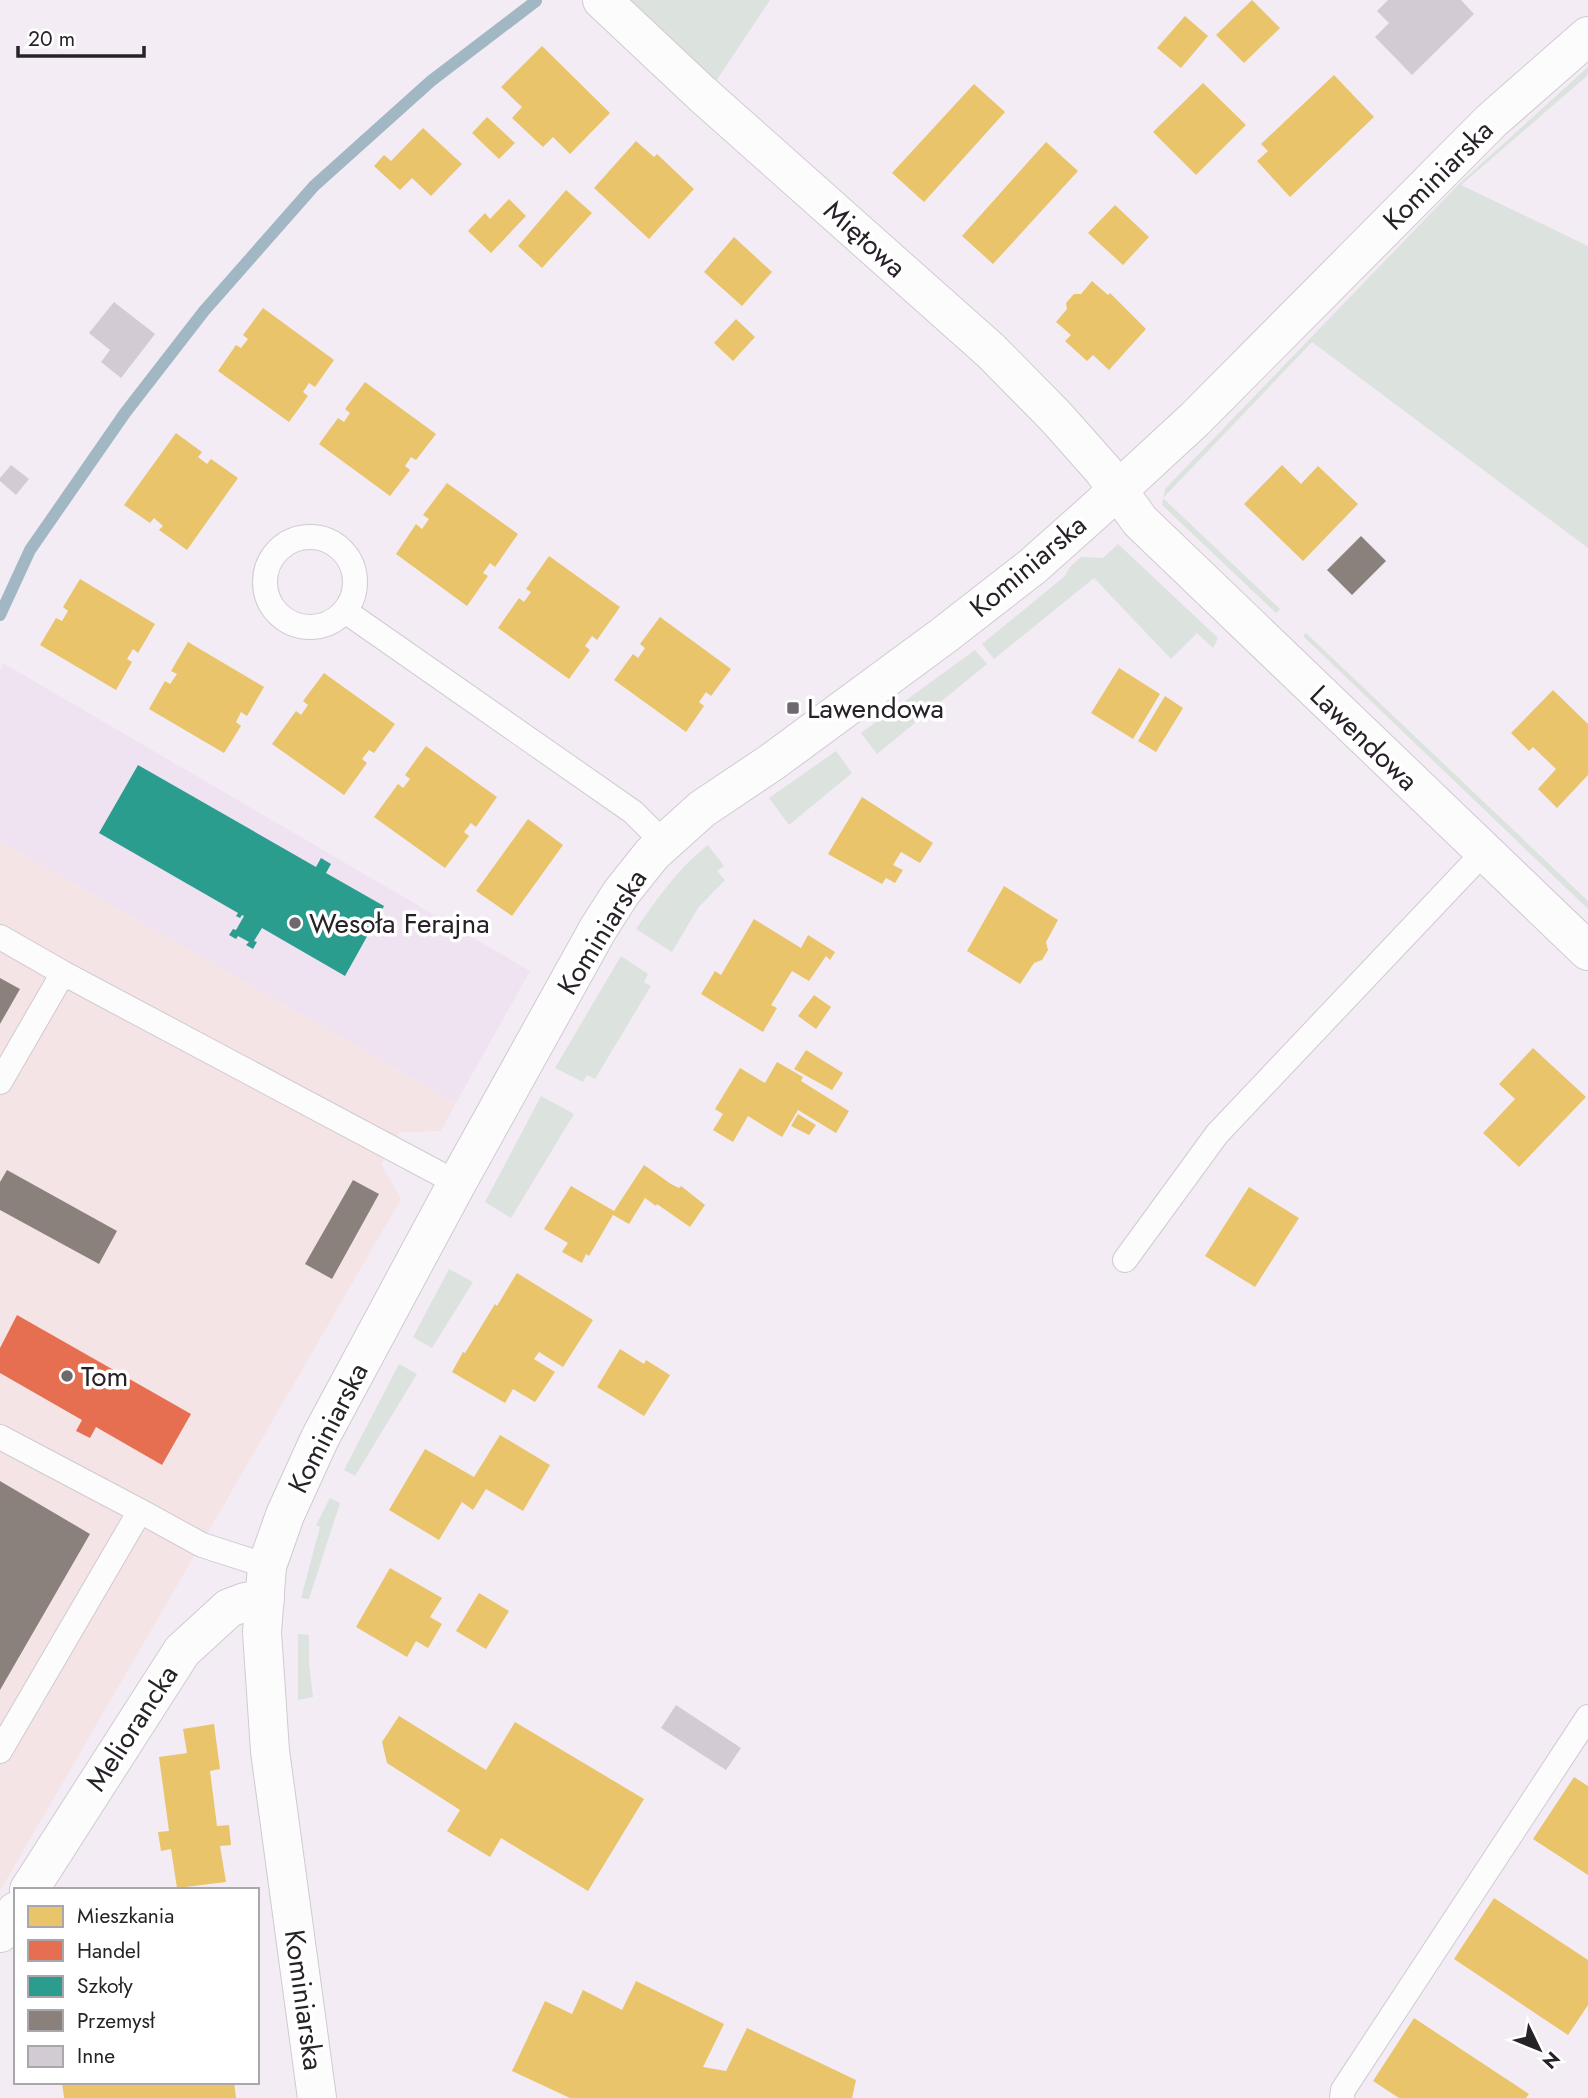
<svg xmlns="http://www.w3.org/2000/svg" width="1588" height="2098" viewBox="0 0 1588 2098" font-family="Jost,sans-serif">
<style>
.industrial{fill:#f5e4e5}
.built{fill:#efe2f1}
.green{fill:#dce2dd}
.homes{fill:#e9c46a}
.shops{fill:#e76f51}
.schools{fill:#2a9d8f}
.industry{fill:#8a817c}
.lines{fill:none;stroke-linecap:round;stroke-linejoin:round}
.stream{stroke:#a2b7c4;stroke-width:12}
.building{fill:#d3cbd4}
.service-casing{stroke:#d0cad1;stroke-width:26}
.minor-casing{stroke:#d0cad1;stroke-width:40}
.tertiary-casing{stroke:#d0cad1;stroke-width:40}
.service{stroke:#fdfcfd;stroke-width:24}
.minor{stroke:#fdfcfd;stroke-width:38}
.tertiary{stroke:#fdfcfd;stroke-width:38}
.poi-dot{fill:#6e696f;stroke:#fff;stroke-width:2.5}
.labels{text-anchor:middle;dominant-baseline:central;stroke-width:7;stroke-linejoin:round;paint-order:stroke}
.street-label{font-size:28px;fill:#272227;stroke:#fff}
.poi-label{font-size:28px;fill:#272227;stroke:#fff;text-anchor:start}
</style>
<rect width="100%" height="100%" fill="#f3ecf4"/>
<!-- industrial -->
<path class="industrial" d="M0 841 456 1103 441 1131 400 1132 381 1164 401 1199 0 1891Z"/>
<!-- built -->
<path class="built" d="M3 663 530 971 456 1103 0 841V671Z"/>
<!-- green -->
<path class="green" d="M630 0H770L716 81Z
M1588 67V75L1461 185 1588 246V548L1312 342 1163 498 1280 609 1276 613 1162 505 1165 489 1459 184Z
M1118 544 1218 638 1213 648 1197 633 1171 659 1094 578 994 659 982 644 1065 576 1069 568 1081 557 1103 558Z
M1306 633 1588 901V909L1303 636Z
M975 650 987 664 877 754 861 733Z
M836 751 852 773 789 825 769 798Z
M708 845 724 866 717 871 725 880 698 908 672 952 636 929C658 898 678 868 708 845Z
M621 956 648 974 644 982 651 986 595 1079 587 1075 583 1082 555 1068Z
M541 1096 574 1114 511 1218 485 1202Z
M449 1269 473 1282 432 1348 413 1337Z
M399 1364 417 1374 355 1476 344 1470Z
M330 1498 340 1503 309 1599 301 1598 320 1527 316 1525Z
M298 1634 309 1635V1663L313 1697 298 1700Z"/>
<!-- homes -->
<path class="homes" d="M1252 0 1280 28 1244 63 1216 35Z
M1185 16 1208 36 1181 68 1157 48Z
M542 46 610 113 570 154 553 137 543 147 512 118 522 107 501 87Z
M1334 75 1374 117 1290 197 1257 161 1268 151 1261 144Z
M1203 83 1246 125 1196 175 1153 132Z
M974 84 1005 112 924 202 892 173Z
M487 117 515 143 499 159 472 133Z
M423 128 462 164 431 196 412 178 400 190 374 166 384 155 391 161Z
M636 141 654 157 657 154 694 189 649 239 594 188Z
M1046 142 1078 171 993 264 962 236Z
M566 190 592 213 542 268 518 246Z
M509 199 526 216 491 253 468 231 485 213 490 219Z
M1115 205 1149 237 1123 265 1088 233Z
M734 237 772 272 742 306 704 272Z
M1092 281 1108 295 1110 293 1146 329 1109 370 1093 355 1087 361 1065 341 1071 335 1056 322 1067 309 1066 303 1074 294H1081Z
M263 308 334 360 315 387 309 383 303 392 308 396 289 422 218 371 236 345 241 348 248 339 243 335Z
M736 319 755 337 733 361 714 343Z
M365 382 436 434 416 460 411 457 405 466 410 470 390 496 319 444 338 418 344 422 350 413 345 409Z
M176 433 202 452 198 457 207 464 211 459 238 478 187 550 159 530 163 526 154 518 150 523 124 505Z
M1282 465 1301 484 1318 466 1358 504 1303 561 1244 504Z
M447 483 518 534 495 567 490 563 483 573 488 576 467 606 396 554 416 524 422 529 429 519 423 515Z
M549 556 620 607 597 640 592 636 585 646 590 650 569 679 498 628 519 598 524 602 531 592 526 589Z
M80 579 155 624 138 653 133 649 127 659 132 662 116 690 40 645 56 618 62 621 68 611 63 607Z
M660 617 731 669 711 696 706 692 699 702 704 706 686 732 614 680 633 654 638 658 645 648 640 644Z
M188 642 264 687 247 716 241 712 236 722 241 726 224 753 149 709 165 681 170 684 177 674 171 671Z
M1119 668 1160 694 1133 739 1091 713Z
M324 673 395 724 374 753 369 750 362 759 367 763 344 795 272 744 296 711 301 715 308 705 303 701Z
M1553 690 1588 724V775L1557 808 1538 789 1556 769 1533 747 1529 751 1511 733Z
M1165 696 1183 708 1156 752 1138 741Z
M426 746 497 797 476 827 471 823 464 832 469 836 445 868 374 817 398 784 403 788 410 779 405 775Z
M862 797 933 843 920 863 901 852 893 865 903 870 895 883 886 878 882 884 828 854Z
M528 819 563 845 512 916 476 891Z
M1004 886 1058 920 1046 942 1048 950 1042 960 1034 963 1020 984 967 951Z
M754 919 801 948 808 935 835 952 830 960 826 956 809 981 792 971 771 1005 777 1008 763 1032 701 994 715 971 721 975Z
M814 995 831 1007 816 1029 798 1016Z
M1533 1048 1586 1097 1519 1167 1483 1133 1515 1099 1499 1084Z
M806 1050 843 1073 832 1090 794 1069Z
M777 1062 803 1077 801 1081 849 1111 836 1133 798 1110 782 1137 748 1116 733 1142 713 1130 723 1114 715 1109 740 1068 765 1083Z
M798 1114 816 1125 809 1135 791 1126Z
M644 1165 671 1184 679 1188 681 1186 705 1205 690 1227 657 1204 656 1206 645 1198 629 1224 613 1215 589 1256 586 1254 582 1263 562 1252 568 1243 544 1229 571 1186 614 1211Z
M1249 1187 1299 1218 1255 1287 1205 1256Z
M517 1273 593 1320 563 1367 539 1352 534 1359 555 1372 535 1402 513 1389 505 1403 452 1372 463 1352 465 1353 495 1304 497 1306Z
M620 1349 644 1364 646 1360 670 1375 644 1416 597 1387Z
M500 1435 550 1465 523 1511 486 1489 473 1510 462 1502 439 1540 389 1510 425 1449 474 1477Z
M390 1568 442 1598 430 1617 442 1624 428 1648 416 1641 407 1657 356 1627Z
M479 1593 509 1611 486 1649 456 1631Z
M399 1716 486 1770 515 1722 644 1799 588 1891 501 1838 490 1857 447 1831 460 1810 387 1763 382 1742Z
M214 1724 220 1769 210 1771 217 1826 229 1825 231 1845 220 1846 226 1882 177 1888 171 1849 161 1851 158 1832 169 1831 159 1757 187 1753 183 1729Z
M1574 1777 1588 1786V1875L1533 1839Z
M1494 1898 1588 1960V2005L1568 2035 1454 1959Z
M636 1981 724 2024 703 2067 726 2071 747 2028 856 2080 852 2098H570L512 2071 545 2001 572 2014 583 1990 622 2010Z
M1414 2018 1529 2094 1526 2098H1399L1373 2081Z
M62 2082H234L236 2098H64Z"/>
<!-- shops -->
<path class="shops" d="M17 1315 191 1414 162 1465 96 1427 90 1438 76 1431 82 1420 0 1373V1348Z"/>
<!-- schools -->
<path class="schools" d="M138 765 316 867 321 858 331 864 326 873 384 906 345 976 262 928 254 941 257 942 253 949 246 945 249 942 238 936 236 939 229 935 233 929 236 930 244 916 242 915 240 918 236 916 238 913 99 833Z"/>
<!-- industry -->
<path class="industry" d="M1361 536 1386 561 1352 595 1327 570Z
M0 978 20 989 0 1024Z
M7 1170 117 1231 99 1264 0 1210V1182Z
M353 1180 379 1194 332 1279 305 1264Z
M0 1481 90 1534 0 1690Z"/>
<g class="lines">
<!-- stream -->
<path class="stream" d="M0 615 30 550 125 413 204 311 314 186 431 81 536 1"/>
</g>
<!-- building -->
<path class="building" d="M1388 0H1461L1474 14 1412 75 1375 37 1389 23 1377 11Z
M114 302 155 334 121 378 101 362 110 350 89 333Z
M11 465 29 479 16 495 0 481V478Z
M676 1705 741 1748 726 1770 661 1728Z"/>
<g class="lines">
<!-- service casing -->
<g class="service-casing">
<path id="service" d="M265 582a45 45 0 1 1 90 0a45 45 0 1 1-90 0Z
M345 611 633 812 664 843
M0 937 63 973 457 1183
M0 1082 63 973
M1125 1260 1217 1134 1484 852
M0 1437 140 1511
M0 1751 140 1511 202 1545 267 1566
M1342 2098 1343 2090 1588 1717"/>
</g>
<!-- minor casing -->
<g class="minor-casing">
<path id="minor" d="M602 0 701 93 991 351 1056 417 1103 470 1140 521 1588 951
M29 1890 182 1651 229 1608 245 1602 265 1599
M0 1933 16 1911"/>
</g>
<!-- tertiary casing -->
<g class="tertiary-casing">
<path id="tertiary" d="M317 2098 270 1751 262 1632 267 1566 285 1515 320 1438 457 1183 598 929 621 893 652 854 702 809 772 762 943 636 1033 566 1117 491 1195 419 1491 121 1588 36"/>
</g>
<!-- service -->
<use href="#service" class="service"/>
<!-- minor -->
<use href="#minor" class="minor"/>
<!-- tertiary -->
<use href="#tertiary" class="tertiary"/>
</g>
<!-- markers -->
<g class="poi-dot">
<rect x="786" y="701" width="14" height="14" rx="3.5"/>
<circle cx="295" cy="923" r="7"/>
<circle cx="67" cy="1376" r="7"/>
</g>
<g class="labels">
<!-- street labels -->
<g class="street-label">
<text transform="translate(1438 175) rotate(-45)">Kominiarska</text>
<text transform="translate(865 239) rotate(42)">Miętowa</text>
<text transform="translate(1028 566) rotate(-40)">Kominiarska</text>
<text transform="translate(1364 738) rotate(44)">Lawendowa</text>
<text transform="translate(602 932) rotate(-58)">Kominiarska</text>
<text transform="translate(328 1428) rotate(-63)">Kominiarska</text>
<text transform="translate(132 1728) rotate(-57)">Meliorancka</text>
<text transform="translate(304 2000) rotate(82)">Kominiarska</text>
</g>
<!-- poi labels -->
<g class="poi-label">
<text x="807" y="708">Lawendowa</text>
<text x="309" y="923">Wesoła Ferajna</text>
<text x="81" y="1376">Tom</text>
</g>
</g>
<!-- legend -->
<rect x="14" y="1888" width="245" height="196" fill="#ffffff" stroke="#a9a7a9" stroke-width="2"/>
<rect x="28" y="1906" width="35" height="21" fill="#e9c46a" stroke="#a9a7a9" stroke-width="2"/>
<text x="77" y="1923" font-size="21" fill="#272227">Mieszkania</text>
<rect x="28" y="1940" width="35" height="21" fill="#e76f51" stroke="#a9a7a9" stroke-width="2"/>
<text x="77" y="1958" font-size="21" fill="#272227">Handel</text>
<rect x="28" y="1976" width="35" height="21" fill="#2a9d8f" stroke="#a9a7a9" stroke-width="2"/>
<text x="77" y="1993" font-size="21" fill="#272227">Szkoły</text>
<rect x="28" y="2010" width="35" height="21" fill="#8a817c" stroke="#a9a7a9" stroke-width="2"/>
<text x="77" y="2028" font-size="21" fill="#272227">Przemysł</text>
<rect x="28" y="2046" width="35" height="21" fill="#d3cbd4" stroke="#a9a7a9" stroke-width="2"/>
<text x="77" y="2063" font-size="21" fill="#272227">Inne</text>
<!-- north arrow -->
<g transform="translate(1539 2049) rotate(133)" stroke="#ffffff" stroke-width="5" paint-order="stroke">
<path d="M0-5L12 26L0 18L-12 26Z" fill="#272227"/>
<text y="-10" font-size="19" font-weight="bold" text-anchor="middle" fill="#272227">N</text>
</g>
<!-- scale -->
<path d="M18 46v10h126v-10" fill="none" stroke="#272227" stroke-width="3.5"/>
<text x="28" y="46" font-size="21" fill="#272227" stroke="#ffffff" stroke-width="5" paint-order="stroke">20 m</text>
</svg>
